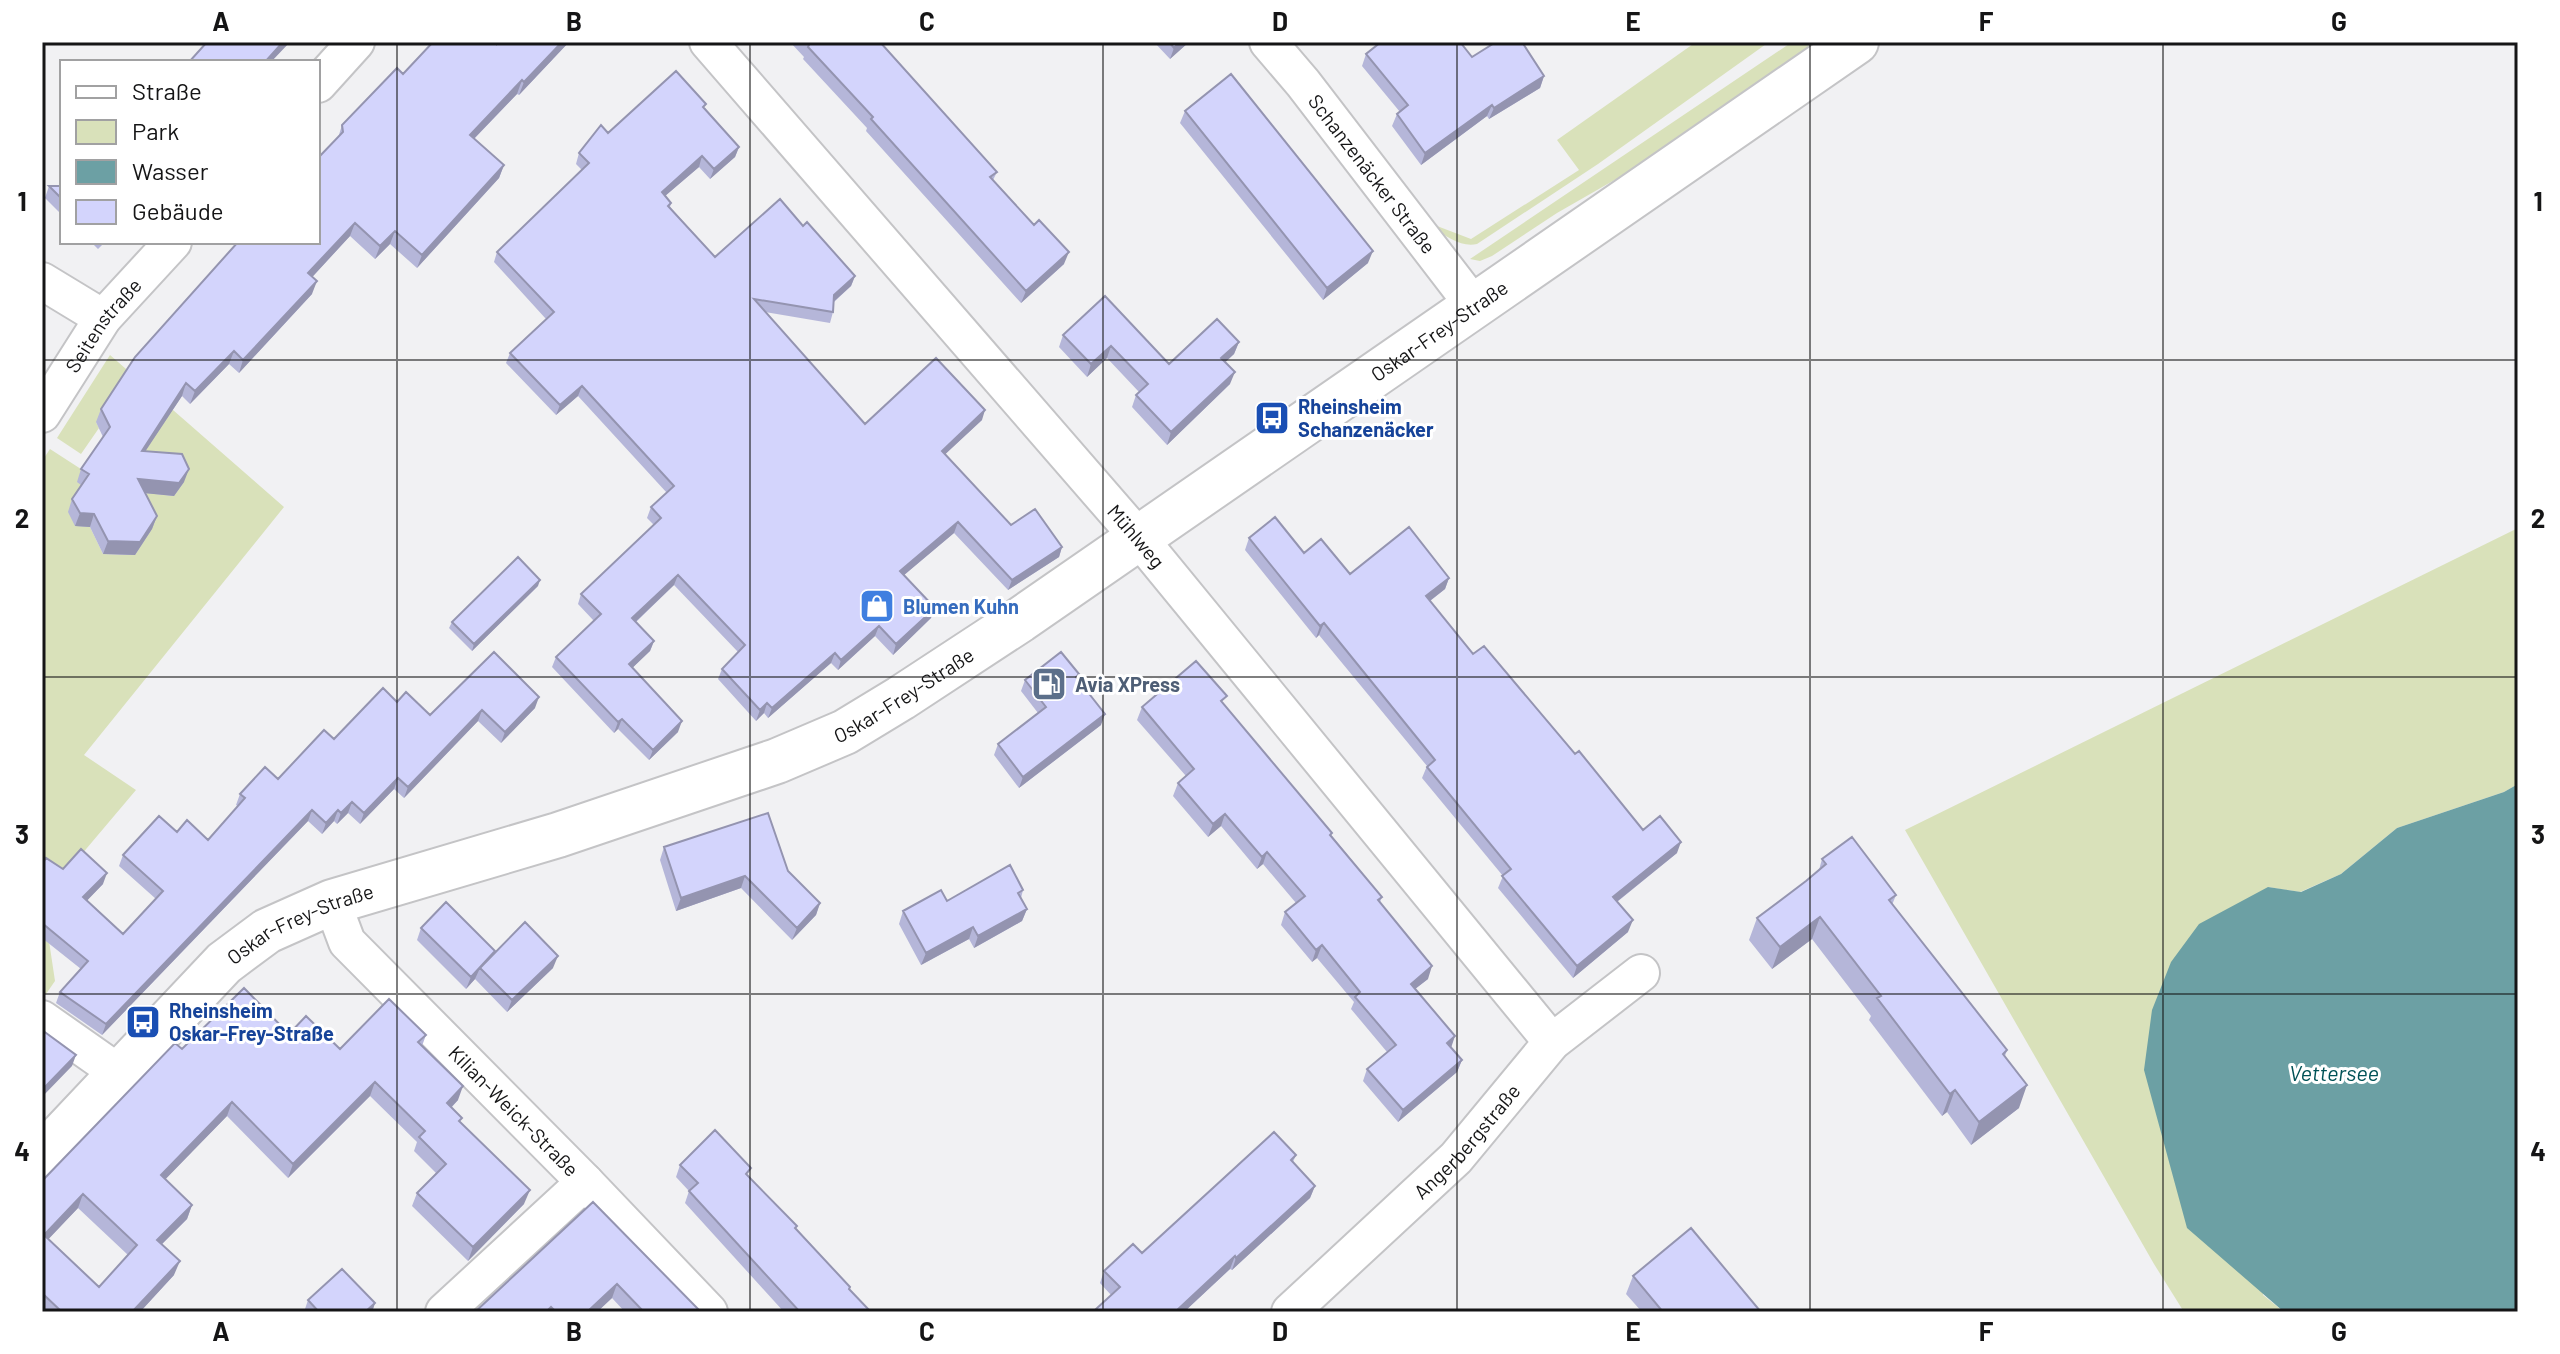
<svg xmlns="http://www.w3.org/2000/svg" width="2560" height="1354" viewBox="0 0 2560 1354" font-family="Barlow,sans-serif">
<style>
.green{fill:#d9e1ba}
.water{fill:#6ca0a4}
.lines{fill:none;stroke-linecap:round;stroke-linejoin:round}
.minor-casing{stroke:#c4c4c6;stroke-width:40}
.tertiary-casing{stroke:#c4c4c6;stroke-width:48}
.minor{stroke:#fff;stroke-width:36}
.tertiary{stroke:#fff;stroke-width:44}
.wall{fill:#b5b6d9;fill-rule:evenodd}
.shaded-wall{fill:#9494b0}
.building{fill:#d3d4fc;stroke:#9494b0;stroke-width:2;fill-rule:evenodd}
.grid{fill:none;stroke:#151516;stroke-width:2;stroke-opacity:0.55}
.labels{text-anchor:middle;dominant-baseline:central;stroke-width:6;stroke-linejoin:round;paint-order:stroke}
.street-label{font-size:20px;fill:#151516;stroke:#fff}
.transit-label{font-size:20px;font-weight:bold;fill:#164399;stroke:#fff;text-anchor:start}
.shop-label{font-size:20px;font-weight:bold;fill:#366cbe;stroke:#fff;text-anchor:start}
.service-label{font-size:20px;font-weight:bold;fill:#4e5e75;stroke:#fff;text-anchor:start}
.water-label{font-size:22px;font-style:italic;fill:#005257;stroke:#fff}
.neatline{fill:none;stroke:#151516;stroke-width:3}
.grid-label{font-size:26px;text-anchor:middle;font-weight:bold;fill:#151516}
</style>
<rect width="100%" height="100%" fill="#f1f1f3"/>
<!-- green -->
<path class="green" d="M1696 42H1769L1598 164 1477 244C1462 248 1447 236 1434 229L1437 226 1471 239 1579 170 1557 140Z
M1792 42H1827L1686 139 1557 213 1492 256 1480 261 1470 259Z
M110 355 284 507 84 755 136 790 65 874 42 869V461L50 449 84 471 90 527 103 554 135 555 139 504 147 493 174 496 152 465 96 422 99 428 81 454 57 438Z
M2518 528V784L2504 792 2397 828 2341 874 2300 892 2268 887 2263 1295 2284 1312H2184L2154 1264 1905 830Z
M42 934 49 941 55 981 46 994 42 991Z"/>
<!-- water -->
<path class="water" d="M2518 784V1312H2284L2187 1228 2144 1070 2152 1010 2171 962 2199 924 2268 887 2301 892 2341 874 2397 828 2504 792Z"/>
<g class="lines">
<!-- minor casing -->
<g class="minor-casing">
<g id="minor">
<path id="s1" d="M708 42 1138 537 1552 1042"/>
<path id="s2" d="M1268 42 1303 83 1475 307"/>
<path d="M318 84 356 42"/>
<path d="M42 281 103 318"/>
<path id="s3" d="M42 414 103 318 173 242"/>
<path id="s4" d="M332 902 347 942 585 1182 709 1312"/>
<path d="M42 1019 119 1073"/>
<path d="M444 1312 585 1182"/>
<path id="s5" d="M1290 1312 1456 1158 1552 1042 1641 973"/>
</g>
</g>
<!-- tertiary casing -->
<g class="tertiary-casing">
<g id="tertiary">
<path id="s6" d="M42 1156 224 963 267 931 332 902 558 835 777 761 845 732 901 698 1020 620 1856 42"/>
</g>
</g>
<!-- minor -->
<use href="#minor" class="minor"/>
<!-- tertiary -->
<use href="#tertiary" class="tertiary"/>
</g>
<!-- wall -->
<path class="wall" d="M433 42H569L519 95 517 94 474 139 504 165 499 178 417 268 390 244 375 259 350 236 312 277V294L239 373 229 364 190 404 182 396 145 451 184 482 174 496 145 493 157 516 152 529 135 555 103 554 90 527 75 526 68 512 72 499 81 485 77 482 81 469 103 437 96 422 101 409 338 138 342 125 403 74Z
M790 42H880L997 172 993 180 1064 264 1021 303 866 131 867 128 803 59 804 57Z
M1154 42H1189L1170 59Z
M1375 42H1460L1472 57 1544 76 1540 88 1489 119 1487 116 1421 165 1392 126 1397 114 1400 112 1362 66 1366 54 1377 45Z
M705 108 739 147 735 157 710 179 699 167 665 196 671 203 670 207 715 257 803 226 855 276 851 286 834 302 833 312 830 323 765 312 865 424 982 420 945 454 1011 525 1062 547 1059 557 1008 590 954 533 904 575 931 618 893 655 875 636 838 670 831 663 768 718 764 713 756 721 718 679 722 669 738 652 674 585 636 622 654 641 650 651 632 668 678 732 649 760 618 729 614 733 552 667 556 657 594 621 578 604 581 594 654 525 647 518 651 507 667 493 578 396 556 415 506 363 510 353 546 319 494 262 497 252 582 170 576 164 579 153 608 133Z
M1185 111 1368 263 1323 300 1180 123Z
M49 186H62V215L45 198Z
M91 242H105L98 249Z
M1105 296 1169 364 1239 342 1234 354 1225 362 1230 384 1167 445 1132 407 1136 395 1139 392 1107 358 1087 377 1059 347 1063 335Z
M1249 538 1304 553 1350 574 1449 578 1445 589 1430 601 1473 654 1575 754 1643 830 1677 853 1617 902 1628 932 1573 978 1498 888 1503 876 1422 778 1427 766 1319 635 1316 638 1245 550Z
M538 586 472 651 449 628 452 622Z
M494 652 535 708 501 743 478 721 404 798 394 789 360 824 348 813 337 824 334 821 322 834 308 821 102 1035 56 1003 60 992 81 969 42 938V864L63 869 103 884 86 901 123 934 156 899 119 866 123 855 177 832 208 840 238 806 236 805 240 794 278 779 334 739 397 702 430 715Z
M1079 674 1078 679 1101 725 1019 788 994 755 998 744 1038 713 1021 691 1025 680Z
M1224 704 1382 897 1380 902 1428 979 1415 989 1451 1047 1462 1060 1457 1072 1398 1122 1363 1081 1367 1069 1387 1052 1351 1009 1354 1002 1317 958 1312 962 1281 925 1285 912 1296 903 1263 864 1257 869 1221 826 1208 837 1173 796 1178 783 1186 776 1137 720 1142 707Z
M664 847 788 871 820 903 816 915 792 940 741 888 676 911 660 860Z
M1822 859 1896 895 1892 905 2007 1050 2005 1056 2019 1108 1971 1145 1947 1112 1942 1116 1869 1020 1871 1016 1812 939 1772 969 1749 940 1757 918 1806 881 1819 870Z
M1023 890 1021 898 1027 909 1022 921 974 948 969 939 921 965 899 924 903 911 947 901Z
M421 928 495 951 553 968 507 1012 475 979 466 989 417 940Z
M289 1034 340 1049 426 1035 422 1046 458 1100 451 1108 460 1122 524 1204 468 1261 412 1206 417 1193 436 1173 414 1151 417 1142 370 1096 288 1178 227 1116 165 1179 192 1205 187 1219 162 1244 174 1275 140 1312H43L42 1181 182 1049ZM78 1208 128 1255 99 1287 48 1239Z
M1296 1155 1293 1162 1315 1186 1310 1198 1232 1270 1230 1269 1184 1312H1095L1096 1309 1111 1295 1100 1283 1104 1271 1142 1253Z
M680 1165 748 1177 797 1226 796 1228 850 1287 849 1290 871 1312H784L685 1203 689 1191 676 1177Z
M593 1202 701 1312H625L612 1298 597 1312H475Z
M1633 1276 1761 1312H1642L1626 1294Z
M308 1300 375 1303 372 1312H304Z"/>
<!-- shaded-wall -->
<path class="shaded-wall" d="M283 42H290L271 62H265Z
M562 42H569L519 95 524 82Z
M1180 42H1189L1170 59 1174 48Z
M1544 76 1540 88 1489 119 1494 108Z
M522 80 517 94 465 148 470 135Z
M1492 105 1487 116 1421 165 1425 153Z
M739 147 735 157 710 179 714 169Z
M702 156 699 167 658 202 662 192Z
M504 165 499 178 417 268 422 255Z
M355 223 350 236 304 286 308 273Z
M395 231 390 244 375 259 380 246Z
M1373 251 1368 263 1323 300 1327 288Z
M1069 252 1064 264 1021 303 1026 291Z
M855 276 851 286 830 305 834 295Z
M317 281 312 294 239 373 243 360Z
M1239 342 1234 354 1217 370 1221 358Z
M1111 346 1107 358 1087 377 1091 364Z
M234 351 229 364 190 404 195 391Z
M1235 372 1230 384 1167 445 1171 432Z
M186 383 182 396 137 464 142 451Z
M582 386 578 396 556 415 560 405Z
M985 410 982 420 938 461 942 451Z
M189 469 184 482 174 496 133 492 138 479Z
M80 513 94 514 90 527 75 526Z
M157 516 152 529 135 555 103 554 108 541Z
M958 522 954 533 897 581 900 571Z
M1062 547 1059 557 1008 590 1012 580Z
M678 575 674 585 629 628 632 618Z
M1449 578 1445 589 1422 607 1426 596Z
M540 580 538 586 472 651 474 644Z
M935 608 931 618 893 655 896 644Z
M1324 623 1319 635 1316 638 1320 626Z
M879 626 875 636 838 670 841 660Z
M654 641 650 651 625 675 629 664Z
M835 653 831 663 768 718 772 708Z
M539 697 535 708 501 743 505 732Z
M767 703 764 713 756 721 760 710Z
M482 710 478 721 404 798 408 787Z
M1105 714 1101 725 1019 788 1023 777Z
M622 719 618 729 614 733 618 722Z
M682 721 678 732 649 760 653 750Z
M398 778 394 789 360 824 364 813Z
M352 802 348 813 337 824 341 813Z
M312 810 308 821 102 1035 106 1024Z
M338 810 334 821 322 834 326 823Z
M1225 814 1221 826 1208 837 1213 824Z
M1681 842 1677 853 1609 908 1613 897Z
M1267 852 1263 864 1257 869 1262 857Z
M107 873 103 884 79 909 83 897Z
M745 876 741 888 676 911 681 898Z
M820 903 816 915 792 940 797 928Z
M1027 909 1022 921 974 948 978 936Z
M1820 917 1812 939 1772 969 1780 947Z
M1633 920 1628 932 1573 978 1577 966Z
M973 927 969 939 921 965 926 953Z
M1322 945 1317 958 1312 962 1316 950Z
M495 951 480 968 475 979 466 989 471 977Z
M558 956 553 968 507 1012 512 1000Z
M1432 966 1428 979 1406 996 1411 984Z
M1455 1036 1451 1048 1447 1043Z
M76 1055 72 1066 42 1097V1090Z
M1462 1060 1457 1072 1398 1122 1403 1110Z
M375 1082 370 1096 288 1178 293 1164Z
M2027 1085 2019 1108 1971 1145 1979 1122Z
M463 1086 458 1100 442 1117 447 1103Z
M1955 1090 1947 1112 1942 1116 1950 1094Z
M232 1102 227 1116 156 1189 161 1175Z
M1315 1186 1310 1198 1232 1270 1236 1258Z
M530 1190 524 1204 468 1261 473 1247Z
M83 1194 78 1208 42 1246 44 1235Z
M192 1205 187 1219 152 1254 157 1240Z
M1235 1256 1230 1269 1184 1312H1175Z
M180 1261 174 1275 140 1312H132Z
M617 1284 612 1298 597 1312H587Z
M375 1303 372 1312H365Z"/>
<!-- building -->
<path class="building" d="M207 42H283L265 62H189Z
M433 42H493L496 44V42H562L524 82 522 80 470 135 504 165 422 255 395 231 380 246 355 223 308 273 317 281 243 360 234 351 195 391 186 383 142 451 182 454 189 469 179 483 138 479 157 516 140 542 108 541 94 514 80 513 72 499 89 474 81 469 110 427 101 409 135 357 238 242H318V158L343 132 342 125 397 68 403 74Z
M806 42H880L997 172 990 177 1034 225 1039 220 1069 252 1026 291 871 119 873 117 808 47 809 45Z
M1169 42H1180L1174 48Z
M1381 42H1460L1472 57 1496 42H1522L1544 76 1494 108 1492 105 1425 153 1397 114 1408 105 1366 54Z
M676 71 706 104 703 107 739 147 714 169 702 156 662 192 671 203 668 206 715 257 780 199 803 226 807 222 855 276 834 295 833 312 754 299 865 424 936 358 985 410 942 451 1011 525 1035 509 1062 547 1012 580 958 522 900 571 935 608 896 644 879 626 841 660 835 653 772 708 767 703 760 710 722 669 745 645 678 575 632 618 654 641 629 664 682 721 653 750 622 719 618 722 556 657 601 614 581 594 661 518 651 507 674 486 582 386 560 405 510 353 554 312 497 252 589 163 579 153 601 125 608 133Z
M1231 74 1373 251 1327 288 1185 111Z
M49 186H62V199Z
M1105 296 1169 364 1217 319 1239 342 1221 358 1235 372 1171 432 1136 395 1148 384 1111 346 1091 364 1063 335Z
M1275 517 1304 553 1321 539 1350 574 1409 527 1449 578 1426 596 1473 654 1484 646 1575 754 1579 751 1643 830 1660 816 1681 842 1613 897 1633 920 1577 966 1502 876 1511 869 1427 767 1435 760 1324 623 1320 626 1249 538Z
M518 557 540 580 474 644 452 622Z
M494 652 539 697 505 732 482 710 408 787 398 778 364 813 352 802 341 813 338 810 326 823 312 810 106 1024 60 992 88 961 42 923V864L46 858 63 869 81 849 107 873 83 897 123 934 163 891 123 855 159 816 177 832 187 820 208 840 245 798 240 794 265 767 278 779 324 730 334 739 383 688 397 702 406 692 430 715Z
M1061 652 1079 674 1076 677 1105 714 1023 777 998 744 1046 707 1025 680Z
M1196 661 1227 696 1221 701 1332 833 1330 835 1382 897 1378 900 1432 966 1411 984 1455 1036 1447 1043 1462 1060 1403 1110 1367 1069 1396 1045 1355 997 1360 992 1322 945 1316 950 1285 912 1305 896 1267 852 1262 857 1225 814 1213 824 1178 783 1194 769 1142 707Z
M768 813 788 871 820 903 797 928 745 876 681 898 664 847Z
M1852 837 1896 895 1889 900 2007 1050 2003 1054 2027 1085 1979 1122 1955 1090 1950 1094 1877 998 1881 996 1820 917 1780 947 1757 918 1806 881 1826 864 1822 859Z
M1010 865 1023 890 1018 893 1027 909 978 936 973 927 926 953 903 911 941 890 947 901Z
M446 902 495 951 471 977 421 928Z
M525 922 558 956 512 1000 480 968Z
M244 988 289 1034 306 1016 340 1049 389 999 426 1035 418 1042 463 1086 447 1103 462 1118 459 1121 530 1190 473 1247 417 1193 446 1164 419 1137 425 1131 375 1082 293 1164 232 1102 161 1175 192 1205 157 1240 180 1261 132 1312H62L42 1293V1181L175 1043 182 1049ZM83 1194 137 1245 99 1287 44 1235Z
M42 1030 76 1055 42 1090Z
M715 1130 751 1168 746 1174 797 1226 795 1228 850 1287 849 1289 871 1312H800L689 1191 698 1183 680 1165Z
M1274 1132 1296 1155 1291 1160 1315 1186 1236 1258 1235 1256 1175 1312H1099L1096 1309 1120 1287 1104 1271 1133 1244 1142 1253Z
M593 1202 701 1312H644L617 1284 587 1312H556L551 1307 546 1312H475Z
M1691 1228 1761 1312H1663L1633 1276Z
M342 1269 375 1303 365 1312H319L308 1300Z"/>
<!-- grid -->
<path class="grid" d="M397 42V1312M750 42V1312M1103 42V1312M1457 42V1312M1810 42V1312M2163 42V1312M42 360H2518M42 677H2518M42 994H2518"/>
<!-- icons -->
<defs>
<g id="bus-square" transform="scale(1.8)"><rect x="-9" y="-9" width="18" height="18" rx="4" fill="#1a4fb4" stroke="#fff"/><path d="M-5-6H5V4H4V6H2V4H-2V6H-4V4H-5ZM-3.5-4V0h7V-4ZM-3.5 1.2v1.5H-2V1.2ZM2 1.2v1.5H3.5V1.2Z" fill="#fff"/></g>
<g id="shop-square" transform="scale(1.8)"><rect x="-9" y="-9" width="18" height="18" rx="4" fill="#3f7fe0" stroke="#fff"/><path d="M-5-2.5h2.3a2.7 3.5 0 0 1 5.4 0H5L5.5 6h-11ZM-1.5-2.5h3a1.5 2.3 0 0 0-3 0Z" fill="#fff"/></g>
<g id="fuel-square" transform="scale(1.8)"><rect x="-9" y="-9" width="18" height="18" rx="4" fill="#5c6f8a" stroke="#fff"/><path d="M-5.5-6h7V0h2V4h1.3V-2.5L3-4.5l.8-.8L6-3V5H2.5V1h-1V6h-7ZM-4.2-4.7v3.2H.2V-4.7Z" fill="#fff"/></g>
</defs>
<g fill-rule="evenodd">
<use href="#bus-square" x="1272" y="418"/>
<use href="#shop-square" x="877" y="606"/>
<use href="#fuel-square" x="1049" y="684"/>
<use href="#bus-square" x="143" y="1022"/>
</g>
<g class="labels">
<!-- street labels -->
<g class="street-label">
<text stroke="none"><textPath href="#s2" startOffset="168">Schanzenäcker Straße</textPath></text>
<text stroke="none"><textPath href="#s3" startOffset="108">Seitenstraße</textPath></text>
<text stroke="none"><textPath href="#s6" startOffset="1648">Oskar-Frey-Straße</textPath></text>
<text stroke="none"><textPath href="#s1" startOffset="654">Mühlweg</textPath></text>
<text stroke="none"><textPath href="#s6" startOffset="1000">Oskar-Frey-Straße</textPath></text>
<text stroke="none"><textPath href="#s6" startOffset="352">Oskar-Frey-Straße</textPath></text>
<text stroke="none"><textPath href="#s4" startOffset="280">Kilian-Weick-Straße</textPath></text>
<text stroke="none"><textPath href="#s5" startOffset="246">Angerbergstraße</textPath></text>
</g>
<!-- transit labels -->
<g class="transit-label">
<text x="1298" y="406">Rheinsheim<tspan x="1298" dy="23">Schanzenäcker</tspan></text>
<text x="169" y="1010">Rheinsheim<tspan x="169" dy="23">Oskar-Frey-Straße</tspan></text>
</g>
<!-- shop labels -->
<g class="shop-label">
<text x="903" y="606">Blumen Kuhn</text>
</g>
<!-- service labels -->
<g class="service-label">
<text x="1075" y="684">Avia XPress</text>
</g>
<!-- water labels -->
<g class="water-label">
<text x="2334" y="1072">Vettersee</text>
</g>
</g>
<!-- border -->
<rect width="2560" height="1354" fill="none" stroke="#ffffff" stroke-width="88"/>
<!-- legend -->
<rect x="60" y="60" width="260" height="184" fill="#ffffff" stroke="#a1a1a2" stroke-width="2"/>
<rect x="76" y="86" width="40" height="12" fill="#ffffff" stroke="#a1a1a2" stroke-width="2"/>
<text x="132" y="100" font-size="24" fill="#151516">Straße</text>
<rect x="76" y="120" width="40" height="24" fill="#d9e1ba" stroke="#a1a1a2" stroke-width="2"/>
<text x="132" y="140" font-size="24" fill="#151516">Park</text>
<rect x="76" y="160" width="40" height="24" fill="#6ca0a4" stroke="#a1a1a2" stroke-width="2"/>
<text x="132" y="180" font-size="24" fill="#151516">Wasser</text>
<rect x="76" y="200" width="40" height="24" fill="#d3d4fc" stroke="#a1a1a2" stroke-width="2"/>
<text x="132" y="220" font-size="24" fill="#151516">Gebäude</text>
<rect x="44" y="44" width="2472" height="1266" class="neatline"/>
<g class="grid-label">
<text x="221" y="31">A</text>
<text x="574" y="31">B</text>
<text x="927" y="31">C</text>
<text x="1280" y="31">D</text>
<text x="1633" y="31">E</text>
<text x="1986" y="31">F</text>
<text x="2339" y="31">G</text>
<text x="22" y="211">1</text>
<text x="2538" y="211">1</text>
<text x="22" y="528">2</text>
<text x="2538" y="528">2</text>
<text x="22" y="844">3</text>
<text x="2538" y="844">3</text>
<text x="22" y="1161">4</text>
<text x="2538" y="1161">4</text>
<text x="221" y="1341">A</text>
<text x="574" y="1341">B</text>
<text x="927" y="1341">C</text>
<text x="1280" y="1341">D</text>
<text x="1633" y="1341">E</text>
<text x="1986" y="1341">F</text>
<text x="2339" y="1341">G</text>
</g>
</svg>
